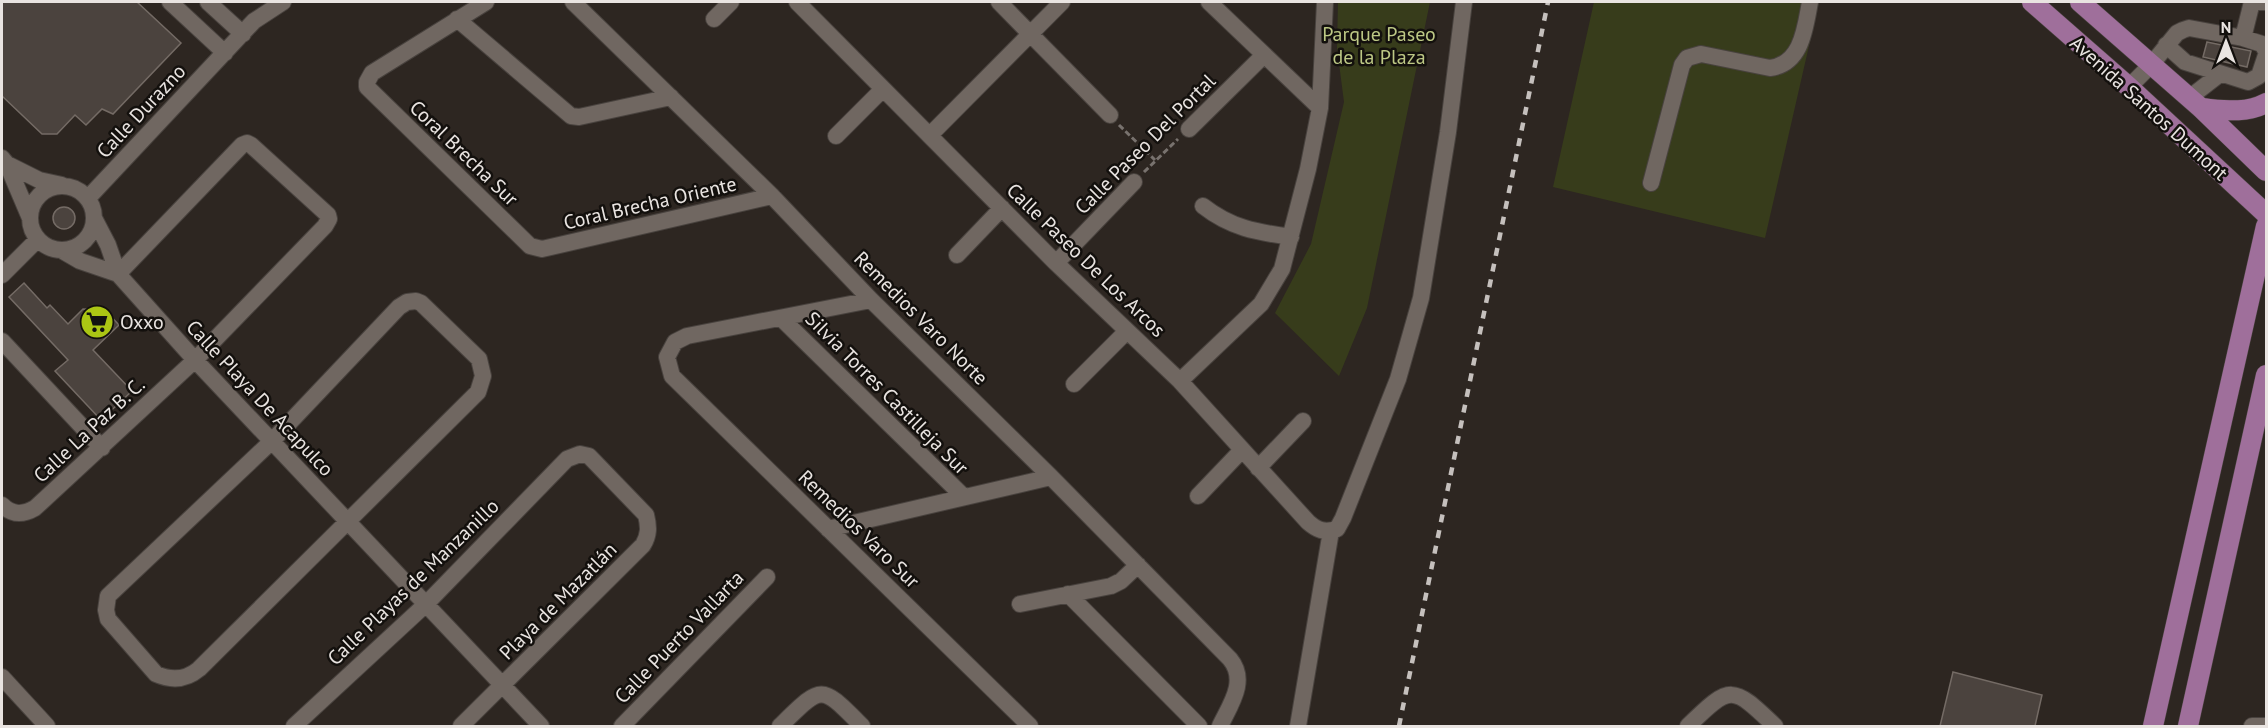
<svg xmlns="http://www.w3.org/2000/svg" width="2268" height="728" viewBox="0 0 2268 728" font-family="'PT Sans',sans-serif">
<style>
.green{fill:#373c1b}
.building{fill:#4b433e;stroke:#746b65;stroke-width:1.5}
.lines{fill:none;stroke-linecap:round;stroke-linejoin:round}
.minor-casing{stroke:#48423e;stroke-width:18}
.major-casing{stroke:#48423e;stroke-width:21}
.path{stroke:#78726e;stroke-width:3;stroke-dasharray:6 3;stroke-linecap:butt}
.minor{stroke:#706761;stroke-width:16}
.major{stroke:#9f6f9b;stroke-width:20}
.rail{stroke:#c5c0bd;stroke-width:4.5;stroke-dasharray:8 8;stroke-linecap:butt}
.labels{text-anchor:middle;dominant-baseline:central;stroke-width:5;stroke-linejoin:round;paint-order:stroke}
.park-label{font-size:20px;fill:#bdc885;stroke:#13100d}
.street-label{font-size:20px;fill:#e9e4e1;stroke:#13100d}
.poi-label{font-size:20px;fill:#e9e4e1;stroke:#13100d;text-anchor:start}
</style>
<rect width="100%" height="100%" fill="#2d2621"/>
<!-- green -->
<path class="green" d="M1338 2H1430L1367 308 1339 376 1275 313 1311 244 1344 102 1337 48Z
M1594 2H1819L1765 238 1553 187Z"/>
<!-- building -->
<path class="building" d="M2 2H137L181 43 113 114 102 109 86 125 75 115 57 134H42L2 96Z
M2207 42 2251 51 2247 67 2203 57Z
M53 218a11 11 0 1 1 22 0a11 11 0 1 1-22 0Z
M24 283 47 308 50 305 68 324 83 309 105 310 119 325 93 350 132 391 101 420 55 371 68 360 9 297Z
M1953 672 2042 695 2035 726H1940Z"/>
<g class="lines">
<!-- minor casing -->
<g class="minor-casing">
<path id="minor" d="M170 2 225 53
M208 2 243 34
M486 2 372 73 367 82V87L530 246 542 249 772 196
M573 2 772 196 871 300 1051 477 1230 659C1248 681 1230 705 1220 726
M797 2 1056 263 1180 381 1308 522C1317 530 1324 533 1337 529L1343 518 1398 379 1421 298 1448 132 1464 2
M999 2 1110 115
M1209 2 1320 108
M457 19 571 116 579 117 671 97
M714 19 731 2
M2243 38 2262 44 2266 51
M2166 45 2185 62 2248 82 2259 76 2266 55
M2129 87 2151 65 2177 33 2183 30 2189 28 2243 38 2252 2H2266
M2189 98 2220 74
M1189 129 1264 55
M930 135 1062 2
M836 136 883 89
M2 158 7 164 30 218
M7 164 39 180 62 185
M1651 183 1682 65 1687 58 1701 54 1770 68C1802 64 1805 28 1810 2
M30 218a32 32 0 1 1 64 0a32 32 0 1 1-64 0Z
M88 198 254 21 283 2
M1203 206C1231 228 1256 232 1291 237
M95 220 108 245 118 274 195 360 541 726
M61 250 80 261 118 274
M957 255 1002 208
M1056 263 1134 182
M2 275 38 239
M871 300 687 336 675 342 667 357 672 376 1030 726
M416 301 421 303 479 359 483 376 478 392 199 669C186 680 172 681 156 674L108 619 106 610 108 596 272 441 399 307 407 302Z
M781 318 964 497
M2 341 102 448
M1180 381 1261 304 1282 269 1308 169 1320 108 1325 2
M1074 384 1127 331
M1258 468 1303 421
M1198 496 1242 450
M2 505C12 515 23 515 35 508L195 360 325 226 329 219 328 215 251 145 247 143 242 145 118 274
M828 529 1051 477
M1068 594 1199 726
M1020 604 1111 586 1121 581 1138 565
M2 677 47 726
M294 726 426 604 567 459 580 454 589 456 646 515C649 527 649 535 643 545L461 726
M622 726 767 577
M780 726C823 684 820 684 862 726
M1298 726 1331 531
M1688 726C1731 684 1732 685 1775 726
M2252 726H2266"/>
</g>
<!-- major casing -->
<g class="major-casing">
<path id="major" d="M2032 2 2129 87 2266 214
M2080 2 2201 108 2266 171
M2201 108C2224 110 2245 114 2266 103
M2153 726 2266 226
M2188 726 2266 375"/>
</g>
<!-- path -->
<path class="path" d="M1119 125 1155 160
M1144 172 1178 139"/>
<!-- minor -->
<use href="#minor" class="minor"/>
<!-- major -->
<use href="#major" class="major"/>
<!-- rail -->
<path class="rail" d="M1399 726 1548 2"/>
</g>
<!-- icons -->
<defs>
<g id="supermarket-disc" transform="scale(1.725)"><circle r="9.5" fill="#abc614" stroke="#13100d"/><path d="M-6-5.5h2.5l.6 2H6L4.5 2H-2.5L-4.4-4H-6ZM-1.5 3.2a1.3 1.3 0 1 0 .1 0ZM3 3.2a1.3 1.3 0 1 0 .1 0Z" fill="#111"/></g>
</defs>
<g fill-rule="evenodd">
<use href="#supermarket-disc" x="97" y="322"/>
</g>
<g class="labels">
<!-- park labels -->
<g class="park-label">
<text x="1379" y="34">Parque Paseo<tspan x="1379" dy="23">de la Plaza</tspan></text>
</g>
<!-- street labels -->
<g class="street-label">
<text transform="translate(2149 108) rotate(42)">Avenida Santos Dumont</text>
<text transform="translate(141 111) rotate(-47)">Calle Durazno</text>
<text transform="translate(1145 144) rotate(-45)">Calle Paseo Del Portal</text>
<text transform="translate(464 153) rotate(44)">Coral Brecha Sur</text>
<text transform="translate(650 203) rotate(-13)">Coral Brecha Oriente</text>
<text transform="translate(1086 260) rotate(44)">Calle Paseo De Los Arcos</text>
<text transform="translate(921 318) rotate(45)">Remedios Varo Norte</text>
<text transform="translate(887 393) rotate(45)">Silvia Torres Castilleja Sur</text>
<text transform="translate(260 398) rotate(47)">Calle Playa De Acapulco</text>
<text transform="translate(89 430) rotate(-43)">Calle La Paz B. C.</text>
<text transform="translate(859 529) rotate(44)">Remedios Varo Sur</text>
<text transform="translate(413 582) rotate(-44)">Calle Playas de Manzanillo</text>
<text transform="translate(558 601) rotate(-45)">Playa de Mazatlán</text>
<text transform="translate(679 637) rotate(-46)">Calle Puerto Vallarta</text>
</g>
<!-- poi labels -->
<g class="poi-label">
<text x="120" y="322">Oxxo</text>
</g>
</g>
<!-- border -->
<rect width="2268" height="728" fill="none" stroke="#e9e4e1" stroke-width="6"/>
<!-- north arrow -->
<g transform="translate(2226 42)" stroke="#13100d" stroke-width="4.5" paint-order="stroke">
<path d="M0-4.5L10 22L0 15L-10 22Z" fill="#e9e4e1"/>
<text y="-9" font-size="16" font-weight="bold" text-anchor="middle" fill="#e9e4e1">N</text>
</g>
</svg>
